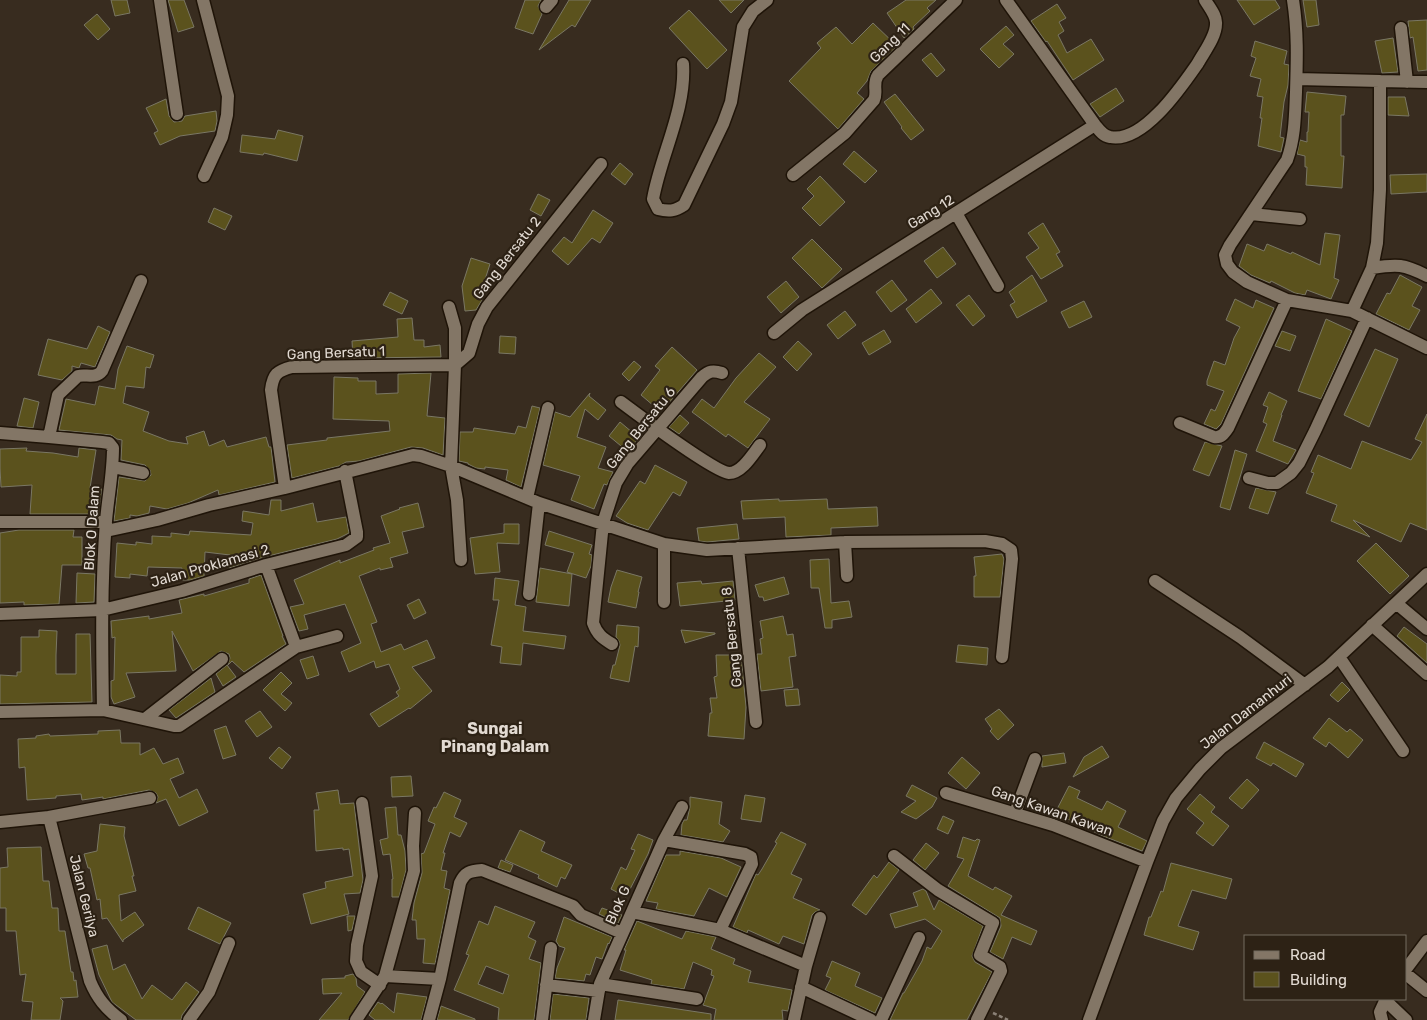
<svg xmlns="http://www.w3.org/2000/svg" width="1427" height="1020" viewBox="0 0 1427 1020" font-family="Rubik,sans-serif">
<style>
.building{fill:#5b521d;stroke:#7a7764;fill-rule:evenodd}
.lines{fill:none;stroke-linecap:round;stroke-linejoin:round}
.minor-casing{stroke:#1f1408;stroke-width:15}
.path{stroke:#8b8176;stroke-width:2.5;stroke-dasharray:4 2.5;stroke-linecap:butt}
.minor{stroke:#837666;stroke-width:12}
.labels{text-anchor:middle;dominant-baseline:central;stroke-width:4.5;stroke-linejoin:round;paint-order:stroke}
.street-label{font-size:14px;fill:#e2dad2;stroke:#2d2215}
.quarter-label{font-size:16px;font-weight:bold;fill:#e2dad2;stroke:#2d2215}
</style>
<rect width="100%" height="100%" fill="#382c1f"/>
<!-- building -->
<path class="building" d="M111 0H127L130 13 115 16Z
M168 0H184L194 27 178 32Z
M525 0H541L538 6 542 14 533 34 515 28Z
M569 0H591L575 27 572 25 539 50Z
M719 0H744L731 13Z
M906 0H936L927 8 930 11 913 27 914 29 904 38 887 13Z
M1237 0H1275L1280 8 1254 25Z
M1303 0H1316L1319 25 1307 27Z
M1057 4 1066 18 1059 22 1064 31 1058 35 1067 53 1091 39 1104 60 1073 80 1047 41 1046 42 1031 21Z
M689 10 727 50 707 69 669 28Z
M97 14 110 29 98 40 84 25Z
M1427 20V70L1418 71 1413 37 1410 38 1408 21Z
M873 23 897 46 871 71 867 81 857 93 864 99 838 129 789 81 821 48 817 43 836 27 852 44Z
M1006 26 1014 35 1003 44 1014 54 999 68 980 49Z
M1393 38 1398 72 1382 73 1375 41Z
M1255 41 1287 51 1284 64 1289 65 1288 85 1284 102 1280 137 1284 138 1281 152 1258 146 1262 118H1260L1263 97 1257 96 1261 79 1250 76 1256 58 1251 56Z
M931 53 945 70 937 77 922 60Z
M1116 88 1124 101 1100 117 1090 104Z
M1307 92 1346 96 1344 115H1341V156H1344L1342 188 1306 185 1307 167H1305V156L1297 154 1300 140 1307 142V132H1308L1309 112H1305Z
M895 94 924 130 911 140 901 128 902 127 884 102Z
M1388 97H1405L1409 116 1388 115Z
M166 99 169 116 174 122 182 121 185 116 216 111 217 121 215 131 180 136 160 145 154 133 158 131 146 108Z
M278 130 303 136 297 161 264 153 263 155 240 152 242 135 275 139Z
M854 151 877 171 865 183 843 164Z
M620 163 633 174 625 185 611 174Z
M1427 174V192L1391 194 1390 175Z
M820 176 845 202 820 226 802 208 814 196 807 189Z
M538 194 550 200 541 216 530 210Z
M214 208 232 216 225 230 208 222Z
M593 210 613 223 600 243 592 238 568 265 552 251 564 237 572 243Z
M1043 223 1060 252 1056 254 1063 266 1041 279 1026 257 1039 248 1028 233Z
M1325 233 1340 235 1334 278 1339 280 1331 299 1307 290 1305 295 1295 293 1271 281 1270 283 1251 275 1239 266 1247 244 1264 251 1267 244 1291 254 1292 252 1320 265Z
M812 239 842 269 822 288 792 258Z
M943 247 956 264 937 278 924 261Z
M471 258 490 264 481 292 482 300 476 310 465 311 462 286Z
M1032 275 1047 301 1017 318 1010 305 1015 302 1009 292Z
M1400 275 1422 287 1412 306 1420 310 1409 330 1376 314 1387 293 1390 294Z
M892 280 907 300 891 312 876 292Z
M786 281 799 297 781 313 767 297Z
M931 289 942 303 916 323 906 309Z
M390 292 408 301 402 314 383 305Z
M969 295 985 316 973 326 956 305Z
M1235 299 1253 308 1256 300 1274 308 1221 424 1216 429 1204 424 1211 409 1215 411 1224 391 1207 385V381L1214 361 1225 365 1234 338 1240 327 1226 320Z
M1084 301 1092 317 1069 328 1061 312Z
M845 311 856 325 838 339 827 325Z
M412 318 414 340H424V347L440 345 441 357 353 358 352 341 398 337 397 319Z
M1326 319 1352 331 1321 399 1298 391Z
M98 326 110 332 95 367 81 363 79 368 72 366V371L62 380 38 375 48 339 87 349Z
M884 330 891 342 869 355 862 343Z
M1282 331 1296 336 1290 351 1275 346Z
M500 336 516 337 515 354 499 353Z
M798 341 812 354 797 371 783 357Z
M127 346 154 355 150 368 146 367 144 388 126 386 123 403 149 412 143 431 169 441 188 444 186 437 204 431 209 446 224 440 227 447 266 437 269 447H271L275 482 219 495 218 490 188 503 167 509 150 506 149 513 137 516 130 515V518L114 521 119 477 145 481 151 475 150 470 145 465 121 460 122 440 117 439 111 435 59 430 66 399 95 405 99 386 115 389 118 369Z
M672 347 697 370 661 412 641 395 660 370 655 366Z
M1375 349 1398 359 1369 427 1344 415Z
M759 353 776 367 744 402 770 419 748 448 728 434 726 437 692 412 702 399 714 408 736 378Z
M634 361 641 367 629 381 622 374Z
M431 373 427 416 445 418 443 455 423 448 411 447 359 461 346 462 339 466 292 478 287 445 327 440V438L390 431 389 421 333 419 334 377 358 378V381H376V394L398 393V374Z
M1269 392 1287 401 1281 415H1282L1273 441 1296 450 1288 464 1256 451 1267 424 1263 422 1268 407 1263 405Z
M590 393 589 396 606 410 598 420 585 409 577 437 606 447 598 468 613 472 607 485 604 484 594 509 571 500 580 476 543 465 555 412 570 417Z
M24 398 39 402 33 428 17 426Z
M532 406 540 408 521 487 506 480 508 470 485 467V469L476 468 468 464V463L459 461 460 432H473L474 428 515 434 518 426 526 428Z
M1427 414V530L1410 523 1401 542 1353 520 1370 537 1331 521 1337 505 1306 493 1314 473 1311 472 1318 455 1351 469 1362 441 1411 460 1422 442 1415 439Z
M680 415 689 423 679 434 669 427Z
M620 422 639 438 627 451 609 436Z
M1205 442 1222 446 1209 476 1193 470Z
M27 448 26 451 53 453 78 457 79 448 96 450 90 488 102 489 99 514H30L32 485 1 487 0 468V449Z
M1235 450 1247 454 1230 510 1220 507Z
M655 465 687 482 680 496 673 492 648 530 627 523 616 516 640 481 645 484Z
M1256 488 1276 492 1268 514 1249 508Z
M779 499V501L827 499 828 509 877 507 878 526 831 528V535L786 537 785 517 743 519 741 501Z
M271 500H281V511L313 503 317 522 346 517 349 533 337 539 264 557 229 568 230 555 205 552 204 576 190 580H182V568L148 567 147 576 130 574V578L115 577 117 543 136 545V542L152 544V536L171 537V533L189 535 190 531 251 535 253 523 242 521 243 511 269 515Z
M418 503 424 527 402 532 408 553 390 558 393 567 380 570V568L359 576 377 622 371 624 381 652 401 644 404 650 427 640 435 658 412 667 432 691 410 709 409 708 379 727 370 714 399 696 396 692 400 689 389 664 376 668 374 661 349 672 341 652 361 643 345 604 304 615 308 629 299 631 290 607 304 604 294 580 340 560V563L374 550 373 548 390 543 381 516 400 509 399 508Z
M504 524H519V544L497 543 500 572 475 574 470 538 504 533Z
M737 524 739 539 707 542 699 541 697 528Z
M19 530H74L73 537H82V565H62L59 604 24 605V602L0 603V533Z
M549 531 592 545 589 554 592 555 591 566 586 578 567 572 574 553 545 545Z
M1376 543 1409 576 1390 594 1357 561Z
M1002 554 1004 559 1000 597H974V576H976L974 557Z
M829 559 831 603 849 601 852 617 832 620V628H825L819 588H811L810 560Z
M540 568 572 574 569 606 536 602Z
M617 570 642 577 638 592H639L636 608 608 602 611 587Z
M77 573 95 574 94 602 76 603Z
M261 575 283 636H282L286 644 244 672 232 661 228 665 230 658 229 654 221 651 193 671 172 631 176 671 126 673 135 697 114 704 111 697V681L114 680 115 637 112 638 111 621 149 616V619L182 613 179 600 204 594V596L249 583V579Z
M784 577 789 594 764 601 763 597H759L755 585Z
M495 578 519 581 515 605 526 607 523 631 566 636 564 649 523 643 521 665 500 663 502 647 491 645 499 600H493Z
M701 581 702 584 733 581 735 600 680 606 677 583Z
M419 599 426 613 414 619 407 605Z
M783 616 787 635 793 634 796 656 789 657 793 687 761 691 757 654H762L760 639 763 638 760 621Z
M617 625 639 627 638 647 635 646 629 682 610 678 613 665H615L620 645 619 641 616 637Z
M1404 627 1427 644V663L1397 636Z
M39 630 57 631 56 655V674H76V634H90L92 702 0 704V675L17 676V672H21V637H39Z
M681 630 715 633V634L685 643Z
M958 645 988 648 987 665 956 662Z
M716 655H741L746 707 744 739 708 736 710 713H712L710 698H717L714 677 717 676Z
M313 656 319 675 307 679 300 660Z
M227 665 236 677 223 686 216 674Z
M281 672 292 683 281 694 292 703 285 711 263 690Z
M211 678 215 692 176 718 169 710Z
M1342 682 1350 690 1338 702 1330 695Z
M798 689 800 705 786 706 784 690Z
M999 709 1014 725 998 740 990 731 992 729 985 719Z
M260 711 272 727 257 737 245 721Z
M1329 718 1347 732 1350 729 1363 740 1348 758 1329 742 1326 747 1313 738Z
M226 726 236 755 223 759 214 730Z
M120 730 121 743H140V755L154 748 163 764 178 758 184 773 170 779 179 798 197 789 208 812 179 826 166 799 156 803 158 797 156 793 149 790 103 799V797L82 800 81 794 56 796V798L27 800 25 767 19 768 18 739 36 738V736L49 734 50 736 98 734V731Z
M1264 742 1304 764 1296 777 1273 763 1271 766 1256 758Z
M1102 746 1109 757 1073 777 1084 757Z
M279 747 291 757 282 769 269 758Z
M1064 753 1066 763 1042 767V756Z
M962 757 980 773 966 789 948 773Z
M411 776 413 796 392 797 391 777Z
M1247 779 1259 790 1242 809 1229 798Z
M912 785 937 798 932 807 916 819 901 812 916 801 906 796Z
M1069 786 1080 791 1077 798 1102 810 1107 801 1126 811 1118 827 1147 841 1142 851 1103 836 1055 813Z
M338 790 340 804 354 803 363 880 360 893 344 894 349 914 311 924 303 894 326 888 325 882 353 876 349 849 343 850V848L316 851 314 810H319L316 793Z
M444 792 461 800 454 817 467 823 460 837 450 832 443 853H445L441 870 447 871 444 888 450 890 435 964 423 963 425 939H417L416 920H412L414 903 422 873 421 854 424 853 435 824 428 821 434 807 436 808Z
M1200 794 1215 807 1211 812 1229 826 1213 846 1196 833 1204 823 1187 809Z
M745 795 765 798 761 822 741 819Z
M690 797 722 802 719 824 730 831 723 842 681 835 682 824 684 820H687L690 807Z
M396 807 398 835H401L405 851 406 870 399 897H392V879H393L390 854 383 855 380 840 388 838 385 808Z
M943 816 954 821 948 834 937 829Z
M100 824 125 827 124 836 134 876H132L136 891 119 895 121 921 135 912 144 925 123 940V942L107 918 102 919 100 899 97 900 90 868H88L84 854 97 851Z
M520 830 545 842 541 851 572 865 565 879 561 877 557 887 538 878 539 875 505 860Z
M781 832 806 844 791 874 802 879 793 898 820 910 815 912 812 915 804 944 783 936 779 944 748 930 747 933 733 927 756 874 758 875 762 869 777 843 775 842Z
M638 834 653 840 648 854 626 897 611 889 621 867 626 870 635 850 631 849Z
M963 837 975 841 977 839 980 840 968 876 993 890 995 887 1012 896 1001 915 1037 931 1031 945 1012 937 1003 959 990 952 1001 926 1000 918 948 886 964 859 957 857Z
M926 843 939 853 925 870 913 860Z
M41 847 43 881H49L52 908H58L59 931H65L71 972H73L74 981 76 980 78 997 60 998 63 1001 60 1020H31L33 1002 22 1001 26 974 20 975 16 931H6V908H0V868L8 867 7 848Z
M680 851 721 858 741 867 727 897 709 888 694 916 656 909 658 903 646 901 666 855H680Z
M501 860 513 865 510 872 498 868Z
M889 862 899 870 866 915 852 905 874 875 877 878Z
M1171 863 1232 879 1226 899 1192 890 1178 926 1199 932 1193 950 1144 935 1149 917H1151L1161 891 1163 892Z
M923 889 926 891 934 910 939 900 983 926 972 956 975 962 992 972 967 1020H890L903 993H904L922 961 927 947 931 949 942 931 925 919 895 928 890 914 918 906 913 893Z
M495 906 535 922 528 937 536 941 529 959 541 963 534 1020H498L499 1008 454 990 469 955 466 954 479 921 488 925ZM486 966 509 975 503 994 478 984Z
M198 907 231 923 220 944 188 929Z
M602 908 622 915 618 923 599 914Z
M347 916H355L352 930 348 931Z
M564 917 612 937 609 944 608 943 602 959 596 957 590 975 586 974 584 981 555 978 557 968 565 948 559 946 556 941Z
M637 921 682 939 686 931 716 937 711 949 735 959 733 964 751 971 748 982 792 990 788 1011 782 1010 783 1020H714L716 1009 703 1005 714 976 711 975 712 970 693 962 684 989 651 984 652 980 620 970 626 950H624Z
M107 945 113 970 125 964 142 999 152 985 172 1000 186 982 199 992 182 1015 181 1020H136L112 1002 99 975 92 949Z
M832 961 860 973 855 986 882 998 875 1013 825 990 831 978 826 976Z
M353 974 356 978 357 986 365 992 348 1020H319L342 993 323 994 322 979 345 978V976Z
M397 993 427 997 421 1020H375L369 1015 378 1002 381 1004 382 1003 394 1013Z
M553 994 589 998 586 1020H550Z
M618 1000 711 1014V1020H615Z
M441 1006 475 1019V1020H437Z"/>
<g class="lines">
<!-- minor casing -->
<g class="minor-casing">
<path id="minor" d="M160 0 177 114
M203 0 228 96 227 115 222 137 204 176
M1293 0C1298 32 1297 60 1296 92 1295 115 1295 138 1287 160L1230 245 1225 255 1227 264 1233 272 1247 282 1287 300 1352 311 1427 348
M546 7 552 0
M1401 28 1407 82
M683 64C686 110 661 154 653 199L658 209C669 212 675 211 684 205L723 124 731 102 743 27 753 11 767 0
M1297 79 1380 81V190L1377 243 1372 268 1352 311
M1380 81 1427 82
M1095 125C1099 130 1103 136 1110 137 1143 144 1182 86 1198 63 1204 52 1216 37 1216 24 1217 16 1209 7 1205 0
M793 175 845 133 874 100C878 92 872 84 878 75L956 0
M956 213 998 286
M1251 214 1300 219
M1372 268C1397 264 1404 264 1427 276
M774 333 802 310 1095 125 1006 0
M621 402C637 414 715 472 729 473 742 473 753 454 760 445
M1180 423 1214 437C1221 438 1224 434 1228 428L1287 300
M0 433 49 437 58 395 78 376C86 374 96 379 102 371L141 281
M49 437 102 442 109 443 113 448C113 473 108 497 106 521 101 584 102 647 103 710
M113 467 143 473
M1249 478 1268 483H1277L1291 473 1299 463 1315 431 1367 318
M285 488 271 390C273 374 277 371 292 367L455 365V328L449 307
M527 498 548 408
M0 522H105
M106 531 157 520 209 505 285 488 413 455 421 456 451 466 539 503 664 544 707 550 845 542 985 541 1002 544 1011 550 1012 559 1002 657
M845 542 847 576
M738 548 756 722
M461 560 457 500 451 466 455 365 469 353 478 324 487 307 601 164
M266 565 296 647 337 636
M1155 581 1240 637 1305 685
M529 594 539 503
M664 602V544
M1396 603 1427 629
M0 614 102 610 182 591 266 565 346 545 357 537V532L345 471
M1372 625 1427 674
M612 644C602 638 597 634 593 623L603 523 616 483 628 463 702 377C709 371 713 370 722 373
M1339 657 1403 751
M0 712 103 710 174 726H179L296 647
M145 719 222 659
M946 793 1053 825 1147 862
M362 803 372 876 357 945 356 961 361 972 380 985
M1015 813 1035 759
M49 817 150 798
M0 822 49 817 90 981C97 998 106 1009 121 1020
M664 840 745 854 751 857 752 864 720 930
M894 856 938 890 993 923 980 955 1000 967 1001 971 977 1020
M632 912 720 930 806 966
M1406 969 1427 941
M1406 974 1427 991
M385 976 440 979 460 883C465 872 470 871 482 870L573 906 581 915 622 933
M600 984 697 999
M546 985 599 991
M801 987 871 1020
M1385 1000 1406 1020
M189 1020 209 992 229 943
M356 1020 385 976 414 871 413 846 415 813
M429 1020 440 979
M542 1020 551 948
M594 1020 600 984 664 840 682 807
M794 1020 806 966 820 918
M881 1020 919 938
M1089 1020 1147 862 1163 821 1176 798 1200 769 1221 748 1328 667 1427 574
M1382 1020 1380 1012 1386 999"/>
</g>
<!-- path -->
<path class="path" d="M993 1013 1008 1020"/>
<!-- minor -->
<use href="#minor" class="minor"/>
</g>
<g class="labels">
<!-- street labels -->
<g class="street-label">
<text transform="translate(890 43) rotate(-44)">Gang 11</text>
<text transform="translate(931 212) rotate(-32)">Gang 12</text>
<text transform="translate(507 258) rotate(-52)">Gang Bersatu 2</text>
<text transform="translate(336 353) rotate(-2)">Gang Bersatu 1</text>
<text transform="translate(641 428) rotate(-51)">Gang Bersatu 6</text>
<text transform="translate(92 528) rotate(-86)">Blok O Dalam</text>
<text transform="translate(210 566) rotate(-16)">Jalan Proklamasi 2</text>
<text transform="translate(732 637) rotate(-96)">Gang Bersatu 8</text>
<text transform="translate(1246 712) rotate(-38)">Jalan Damanhuri</text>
<text transform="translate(1052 811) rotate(19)">Gang Kawan Kawan</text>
<text transform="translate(84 896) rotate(76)">Jalan Gerilya</text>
<text transform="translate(618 905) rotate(-66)">Blok G</text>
</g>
<!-- quarter labels -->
<g class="quarter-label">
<text x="495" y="728">Sungai<tspan x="495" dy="18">Pinang Dalam</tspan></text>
</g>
</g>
<!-- legend -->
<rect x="1244" y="935" width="162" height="65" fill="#2d2215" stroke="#756c61"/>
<rect x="1254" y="951" width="25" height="8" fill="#837666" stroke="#756c61"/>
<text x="1290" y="960" font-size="15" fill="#e2dad2">Road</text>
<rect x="1254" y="972" width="25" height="15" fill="#5b521d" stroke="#756c61"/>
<text x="1290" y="985" font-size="15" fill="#e2dad2">Building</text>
</svg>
